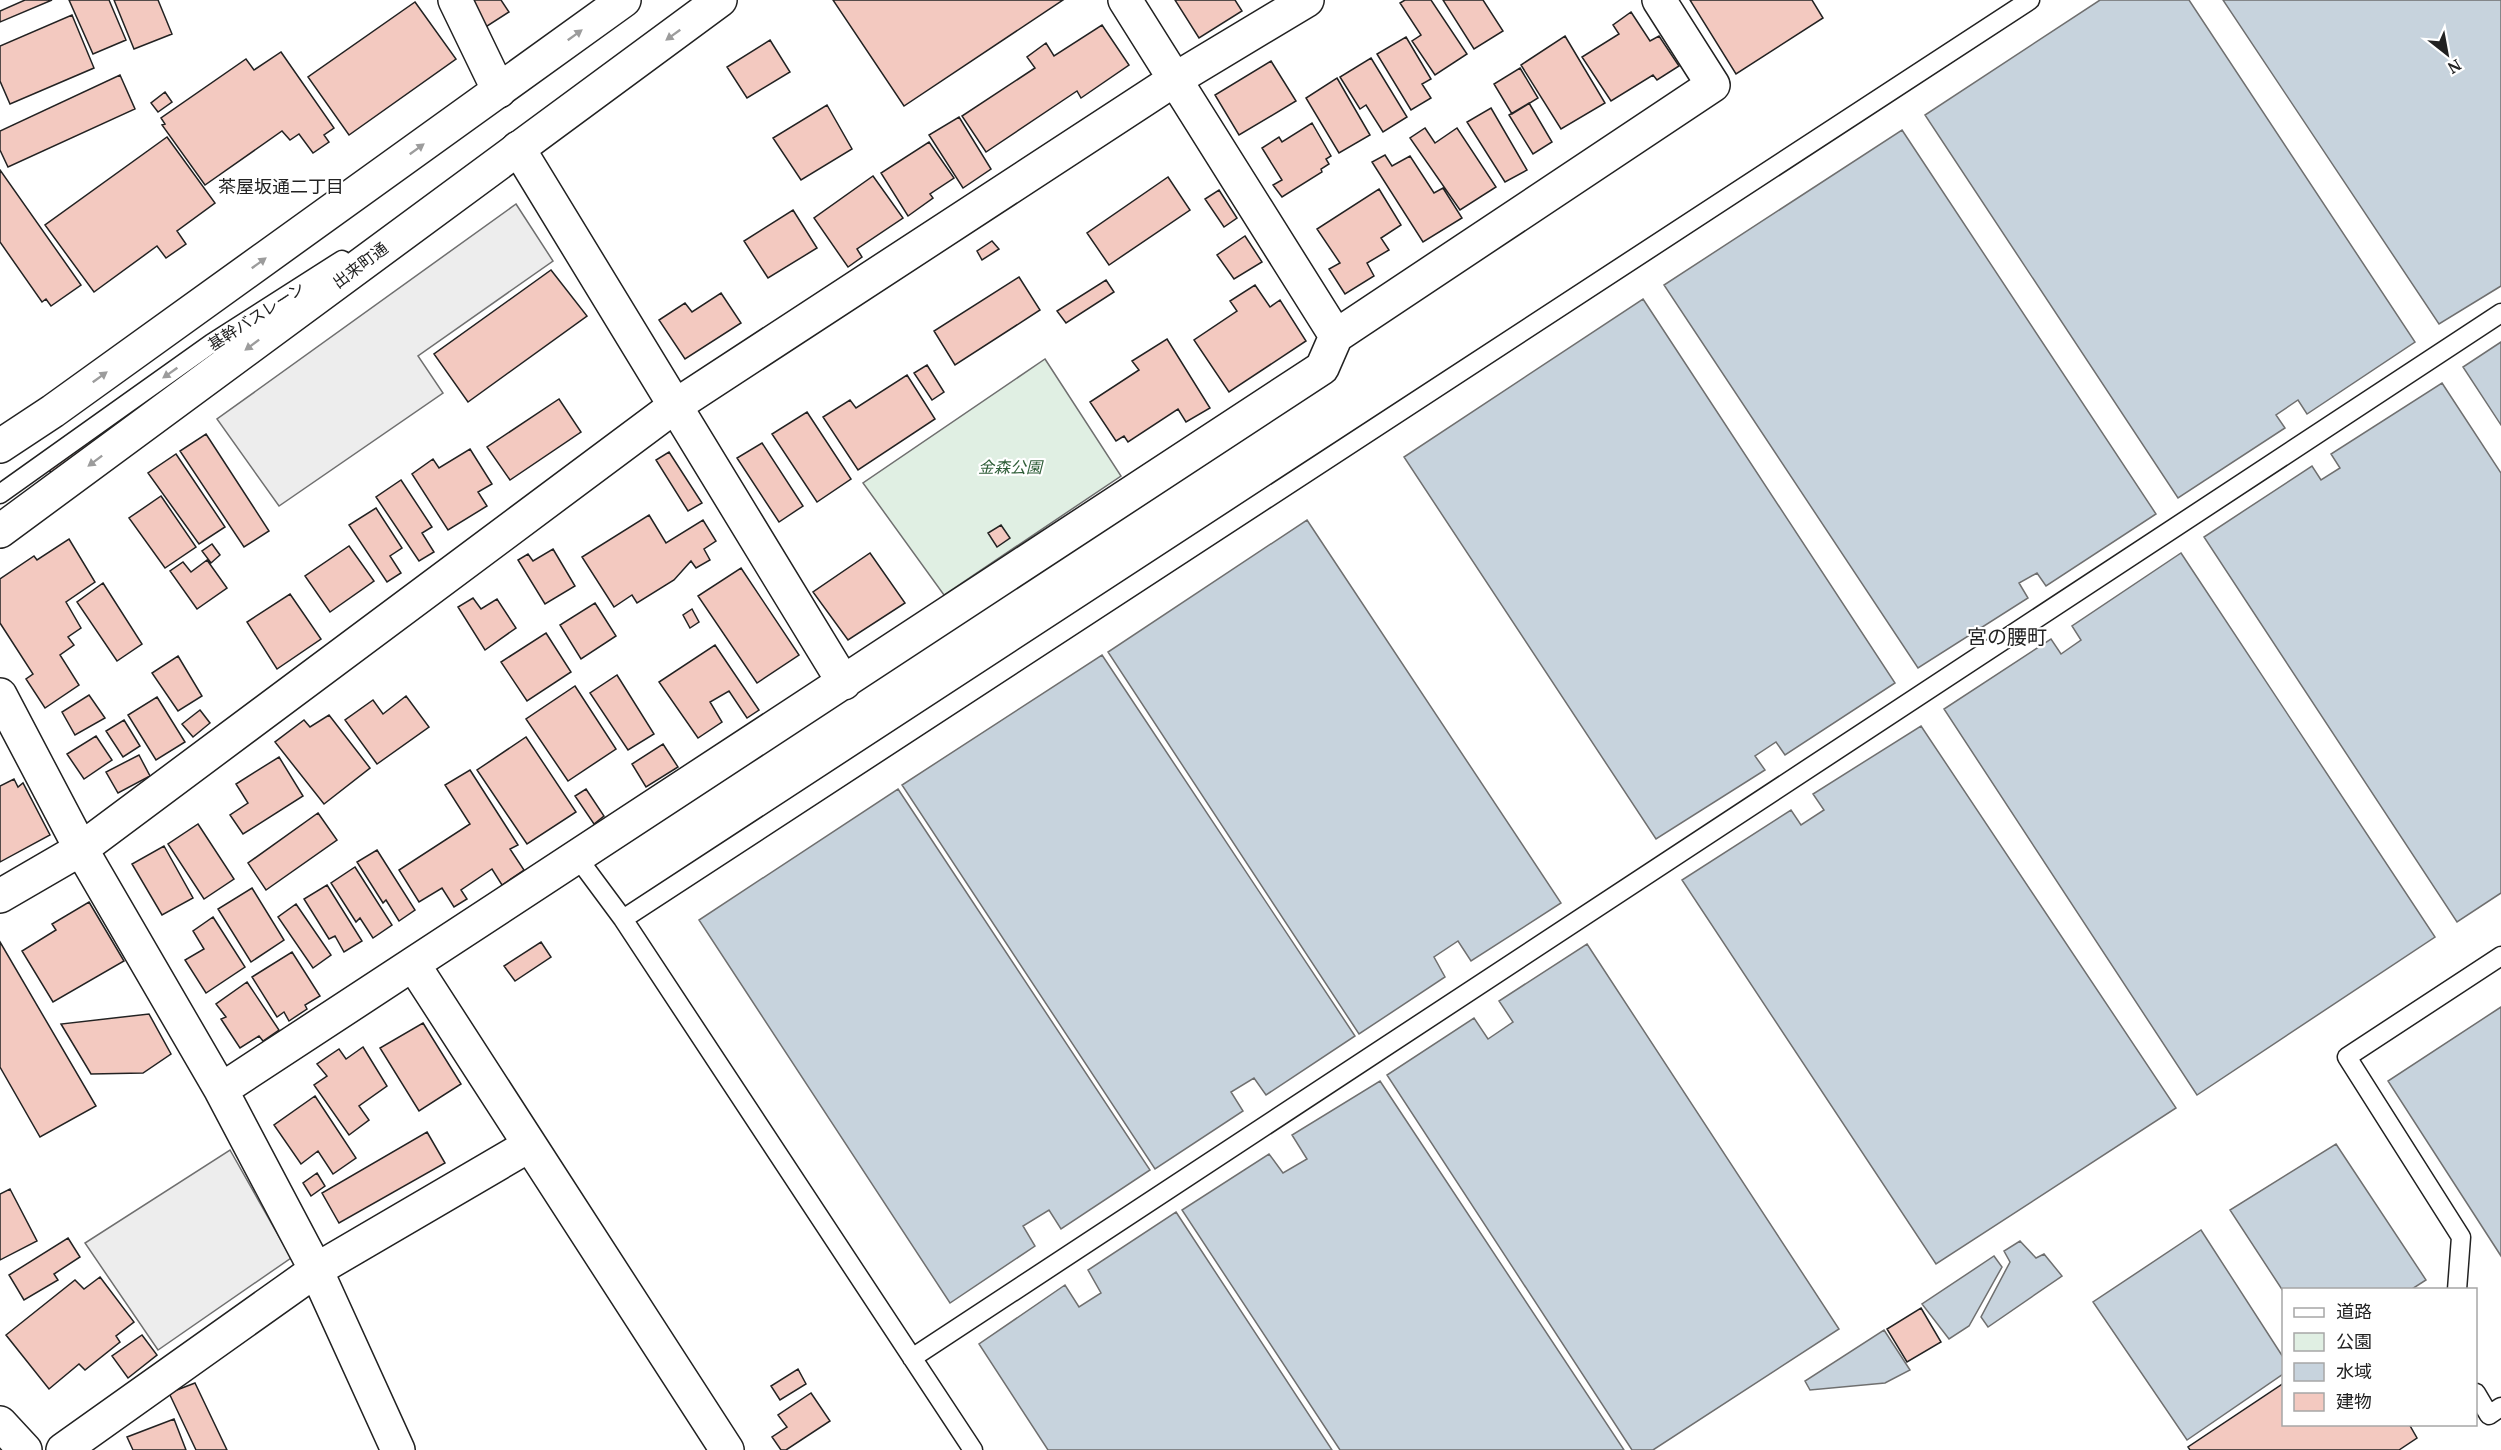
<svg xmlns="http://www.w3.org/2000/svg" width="2501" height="1450" viewBox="0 0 2501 1450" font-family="'PT Serif','Noto Sans JP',serif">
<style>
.green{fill:#e0efe3;stroke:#6f6f6f;stroke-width:1.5}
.parking{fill:#ededed;stroke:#6f6f6f;stroke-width:1.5}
.water{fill:#c7d3dd;stroke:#6f6f6f;stroke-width:1.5}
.building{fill:#f3c9c0;stroke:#222;stroke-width:1.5}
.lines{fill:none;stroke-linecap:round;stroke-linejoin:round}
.lane-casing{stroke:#222;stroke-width:21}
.street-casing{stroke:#222;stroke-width:36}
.secondary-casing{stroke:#222;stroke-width:36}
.lane{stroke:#fff;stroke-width:18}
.street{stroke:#fff;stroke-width:33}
.secondary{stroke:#fff;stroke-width:33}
.oneway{fill:#9c9c9c}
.labels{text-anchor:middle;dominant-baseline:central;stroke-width:4.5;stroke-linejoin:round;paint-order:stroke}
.street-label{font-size:16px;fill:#222;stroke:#fff}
.park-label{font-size:16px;font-style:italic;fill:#2f5e38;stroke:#fff}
.neighbourhood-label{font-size:18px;fill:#222;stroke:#fff}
.quarter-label{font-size:20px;fill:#222;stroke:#fff}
</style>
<rect width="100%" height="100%" fill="#fff"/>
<!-- green -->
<path class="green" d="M1045 359 1121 476 944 595 863 483Z"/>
<!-- parking -->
<path class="parking" d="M516 204 553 261 418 356 443 393 279 506 217 419Z
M230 1150 291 1258 158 1350 85 1243Z"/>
<!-- water -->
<path class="water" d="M2100 0H2189L2415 342 2307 414 2298 400 2276 415 2285 428 2178 498 1925 115Z
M2223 0H2501V286L2439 324Z
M1902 130 2156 514 2046 586 2037 573 2019 583 2028 598 1918 668 1664 285Z
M1643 299 1895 683 1785 755 1776 742 1755 756 1765 770 1656 839 1404 457Z
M2501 342V425L2463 367Z
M2442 383 2501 473V893L2457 922 2204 537 2312 466 2321 480 2340 468 2331 454Z
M1307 520 1561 903 1471 961 1458 941 1434 957 1445 977 1359 1034 1108 652Z
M2181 553 2435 937 2197 1095 1944 709 2051 639 2061 654 2081 640 2072 626Z
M1102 655 1355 1036 1266 1095 1254 1078 1231 1092 1243 1111 1155 1169 902 785Z
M1921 726 2176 1108 1936 1264 1682 880 1791 810 1801 825 1824 810 1813 794Z
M898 789 1150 1170 1061 1229 1049 1210 1023 1226 1035 1246 950 1303 699 920Z
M1587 944 1839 1329 1653 1450H1632L1387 1075 1474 1018 1488 1039 1513 1022 1499 1001Z
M2501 1007V1256L2388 1081Z
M1380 1081 1624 1450H1340L1182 1210 1269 1154 1283 1173 1307 1159 1292 1135Z
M2336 1144 2426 1280 2412 1289 2283 1291 2230 1210Z
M1176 1212 1332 1450H1048L979 1344 1065 1285 1079 1307 1101 1293 1088 1270Z
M2201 1230 2283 1357V1374L2187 1440 2093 1302Z
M2020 1241 2036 1258 2044 1254 2062 1276 1988 1327 1981 1317 2010 1262 2004 1251Z
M1994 1256 2002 1267 1969 1326 1949 1339 1922 1304Z
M1884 1330 1910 1370 1885 1383 1810 1390 1805 1381Z"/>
<!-- building -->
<path class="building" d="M25 0H52L0 22V11Z
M69 0H109L126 40 93 54Z
M114 0H158L172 34 134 49Z
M461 0H501L509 12 481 30Z
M833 0H1063L904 106Z
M1175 0H1235L1242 11 1199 38Z
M1405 0H1431L1467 54 1435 75 1412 41 1421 35 1400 3Z
M1443 0H1483L1503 31 1474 49Z
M1690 0H1812L1823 18 1736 74Z
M415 2 456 59 349 135 308 77Z
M1631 12 1650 41 1659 36 1679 66 1657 80 1653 75 1611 101 1582 57 1619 34 1613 25Z
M72 15 94 68 10 104 0 81V46Z
M1102 25 1129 65 1081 98 1077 91 986 152 962 116 1035 68 1027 57 1046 43 1054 56Z
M1565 36 1605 103 1561 129 1521 65Z
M1406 37 1431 79 1422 84 1431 98 1411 110 1377 54Z
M770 40 790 72 747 98 727 67Z
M281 52 334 128 324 135 329 142 313 153 299 134 290 140 282 131 205 185 162 125 165 124 161 118 246 59 254 70Z
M1371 58 1407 117 1383 132 1366 105 1360 109 1340 77Z
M1271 61 1296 101 1239 135 1215 95Z
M1520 68 1538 98 1512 114 1494 84Z
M120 75 135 109 8 167 0 150V131Z
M1337 78 1370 135 1339 153 1306 98Z
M165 92 172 102 158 112 151 103Z
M1529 103 1552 142 1533 154 1509 115Z
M827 105 852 149 801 180 773 138Z
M1491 108 1527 170 1505 182 1467 122Z
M959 117 991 169 963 188 929 135Z
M1312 123 1331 156 1326 159 1329 164 1321 169 1322 172 1282 197 1273 185 1282 180 1262 148 1279 137 1282 142Z
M1425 128 1435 143 1457 128 1496 187 1460 210 1410 138Z
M167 137 215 203 177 231 186 244 166 258 157 246 94 292 45 225Z
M929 142 954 178 930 194 933 198 908 216 881 173Z
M1385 155 1392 166 1410 156 1434 193 1443 188 1462 218 1423 242 1372 162Z
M0 170 81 285 51 306 46 299 42 302 0 242Z
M873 176 903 218 857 249 862 257 848 267 814 218Z
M1168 177 1190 210 1109 265 1087 233Z
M1379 189 1401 225 1381 238 1389 250 1367 263 1374 276 1345 294 1329 269 1340 263 1317 229Z
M1219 190 1237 218 1224 227 1205 199Z
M793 210 817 248 768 278 744 241Z
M1245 236 1262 262 1234 279 1217 255Z
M992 241 999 249 982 260 977 251Z
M551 270 587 316 468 402 434 354Z
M1019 277 1040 310 955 365 934 331Z
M1106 280 1114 292 1066 323 1057 311Z
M1255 285 1270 307 1280 300 1306 341 1229 392 1194 340 1237 311 1230 301Z
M721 293 741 323 685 359 659 320 685 303 692 312Z
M1167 339 1210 408 1186 422 1178 409 1128 442 1124 436 1116 441 1090 402 1139 370 1132 361Z
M927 365 944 392 932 400 914 373Z
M907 375 935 419 858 470 823 417 850 400 856 408Z
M559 399 581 432 510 480 487 447Z
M807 412 851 479 817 502 772 434Z
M99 434 104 441 55 477 49 470Z
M206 434 269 531 244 547 180 451Z
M762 443 803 506 779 522 737 458Z
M470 449 492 484 478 492 487 506 448 530 412 474 433 459 439 468Z
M669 452 702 503 688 511 656 460Z
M176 454 225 527 199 544 148 473Z
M401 480 432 527 422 533 434 552 419 561 376 497Z
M161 496 196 547 165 568 129 518Z
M376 508 402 548 390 556 401 573 387 582 349 525Z
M649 515 666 543 703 520 716 541 704 549 710 560 696 568 691 561 674 580 637 603 632 595 614 607 582 557Z
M1001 525 1010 538 997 547 988 533Z
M69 539 95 582 66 602 81 628 68 637 74 645 60 655 79 685 45 708 26 679 33 674 0 623V579L34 556 37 560Z
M212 544 220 555 211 563 202 551Z
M349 546 374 581 330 612 305 576Z
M553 549 575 586 545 604 518 560 528 554 533 561Z
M870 553 905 603 848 640 813 592Z
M207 560 227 588 197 609 170 571 183 562 191 572Z
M741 568 799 655 757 683 698 596Z
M103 583 142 644 117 661 77 602Z
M290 594 321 639 277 669 247 622Z
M473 598 481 609 497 599 516 628 485 650 458 607Z
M595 603 616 636 581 659 560 625Z
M692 609 699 622 690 628 683 615Z
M546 633 571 672 527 701 501 662Z
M715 645 759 710 747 718 729 691 710 702 722 722 698 738 659 682Z
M178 656 202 696 178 711 152 673Z
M617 675 654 734 628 750 590 693Z
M575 686 616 749 568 781 526 719Z
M89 695 105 718 75 735 62 712Z
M406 696 429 727 377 764 345 720 373 700 383 714Z
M157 697 185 742 156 760 128 715Z
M200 710 210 723 193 737 182 724Z
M329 715 370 768 324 804 275 742 304 720 310 727Z
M124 720 140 746 123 757 106 731Z
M96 736 112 760 84 779 67 754Z
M526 737 576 812 527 844 477 770Z
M663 744 678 767 646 787 632 764Z
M139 755 150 776 118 793 106 772Z
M279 757 303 796 243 834 230 815 248 803 236 784Z
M470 770 518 845 510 849 524 870 502 885 492 869 461 890 467 899 454 907 442 888 419 902 399 870 470 824 445 785Z
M14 779 18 787 23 783 50 835 0 862V786Z
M586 789 604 816 594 824 575 796Z
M318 813 337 840 266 890 248 863Z
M198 824 234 879 204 899 168 844Z
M164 846 193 898 162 915 132 864Z
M377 850 415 910 399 921 386 900 383 903 357 862Z
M355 867 392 925 373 938 360 918 356 922 331 883Z
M327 885 362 941 344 952 335 936 329 939 304 899Z
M252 888 284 940 251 962 218 909Z
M89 902 124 961 53 1002 22 951 56 930 52 924Z
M296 904 331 955 313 968 278 917Z
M213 917 245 967 206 993 185 960 204 949 193 931Z
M0 942 96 1106 40 1137 0 1067Z
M541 942 551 957 515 981 504 966Z
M292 952 320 996 305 1005 307 1009 289 1021 284 1012 277 1017 252 977Z
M247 982 279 1030 263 1041 259 1036 240 1048 221 1019 226 1017 216 1004Z
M149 1014 171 1054 143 1073 91 1074 61 1024Z
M423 1023 461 1084 419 1111 380 1048Z
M363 1047 387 1086 359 1106 369 1120 349 1135 314 1085 327 1076 317 1064 339 1049 346 1059Z
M315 1096 356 1158 333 1174 318 1151 301 1164 274 1125Z
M427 1132 445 1163 339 1223 322 1193Z
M317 1173 325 1186 311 1196 303 1183Z
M10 1189 37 1241 0 1260V1194Z
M68 1238 80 1257 54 1274 58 1280 24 1300 9 1275Z
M100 1277 134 1322 116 1336 120 1342 85 1370 79 1364 49 1389 6 1335 75 1280 84 1289Z
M1921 1308 1941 1342 1907 1362 1887 1329Z
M142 1335 157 1355 128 1378 112 1356Z
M798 1369 806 1384 780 1400 771 1386Z
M195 1383 227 1450H196L169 1393Z
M2284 1383V1424H2409L2417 1438 2399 1450H2190L2188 1447Z
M811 1393 830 1421 786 1450H781L772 1437 787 1427 778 1415Z
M174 1419 186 1450H133L127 1437Z"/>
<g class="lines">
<!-- lane casing -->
<g class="lane-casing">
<path id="lane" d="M0 494 212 343 342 260
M577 857 623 919 973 1450
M623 919 2030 0
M2457 1290 2461 1237 2347 1057 2501 956
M912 1358 2501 313
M2476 1393 2489 1415 2501 1407"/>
</g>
<!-- street casing -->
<g class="street-casing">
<path id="street" d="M455 0 499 91
M1125 0 1336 336
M518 148 844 683
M0 695 81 849 221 1090 316 1270 398 1450
M0 896 81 849 675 406 1174 80 1307 0
M221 1090 413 964
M0 1423 25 1450
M63 1450 316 1270 528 1146
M727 1450 413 964 1322 368 1336 336 1713 85 1659 0"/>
</g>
<!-- secondary casing -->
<g class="secondary-casing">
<path id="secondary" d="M0 446 53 411 624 0
M0 531 720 0"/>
</g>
<!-- lane -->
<use href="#lane" class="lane"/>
<!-- street -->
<use href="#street" class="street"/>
<!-- secondary -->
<use href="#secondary" class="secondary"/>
</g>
<!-- one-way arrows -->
<defs><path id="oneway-solid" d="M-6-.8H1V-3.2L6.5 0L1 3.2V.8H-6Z" transform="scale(1.5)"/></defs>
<g class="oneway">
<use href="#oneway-solid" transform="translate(575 35) rotate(-36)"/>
<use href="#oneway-solid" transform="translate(673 35) rotate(144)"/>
<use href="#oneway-solid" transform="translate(417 149) rotate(-36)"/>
<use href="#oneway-solid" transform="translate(259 263) rotate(-36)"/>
<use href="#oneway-solid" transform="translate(252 345) rotate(143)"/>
<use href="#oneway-solid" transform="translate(170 373) rotate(145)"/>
<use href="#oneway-solid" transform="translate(100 377) rotate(-36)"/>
<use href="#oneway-solid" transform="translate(95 461) rotate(143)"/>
</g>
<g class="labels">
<!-- street labels -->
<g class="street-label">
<text transform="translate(360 265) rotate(-37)">出来町通</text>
<text transform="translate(256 316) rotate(-33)">基幹バスレーン</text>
</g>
<!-- park labels -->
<g class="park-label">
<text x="1010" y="467">金森公園</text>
</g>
<!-- neighbourhood labels -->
<g class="neighbourhood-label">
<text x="281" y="186">茶屋坂通二丁目</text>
</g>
<!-- quarter labels -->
<g class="quarter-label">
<text x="2007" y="636">宮の腰町</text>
</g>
</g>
<!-- legend -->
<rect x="2282" y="1288" width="195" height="138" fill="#ffffff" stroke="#a7a7a7" stroke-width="1.5"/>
<rect x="2294" y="1308" width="30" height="9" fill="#ffffff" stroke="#a7a7a7" stroke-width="1.5"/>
<text x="2336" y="1318" font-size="18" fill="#222222">道路</text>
<rect x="2294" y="1333" width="30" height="18" fill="#e0efe3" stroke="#a7a7a7" stroke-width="1.5"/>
<text x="2336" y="1348" font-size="18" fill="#222222">公園</text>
<rect x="2294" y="1363" width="30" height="18" fill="#c7d3dd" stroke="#a7a7a7" stroke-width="1.5"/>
<text x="2336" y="1378" font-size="18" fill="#222222">水域</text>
<rect x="2294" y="1393" width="30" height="18" fill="#f3c9c0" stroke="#a7a7a7" stroke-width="1.5"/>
<text x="2336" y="1408" font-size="18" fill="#222222">建物</text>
<!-- north arrow -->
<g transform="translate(2447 54) rotate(149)" stroke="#ffffff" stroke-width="4.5" paint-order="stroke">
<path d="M0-4.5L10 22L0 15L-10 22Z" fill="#222222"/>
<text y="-9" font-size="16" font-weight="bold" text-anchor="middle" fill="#222222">N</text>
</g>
</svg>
